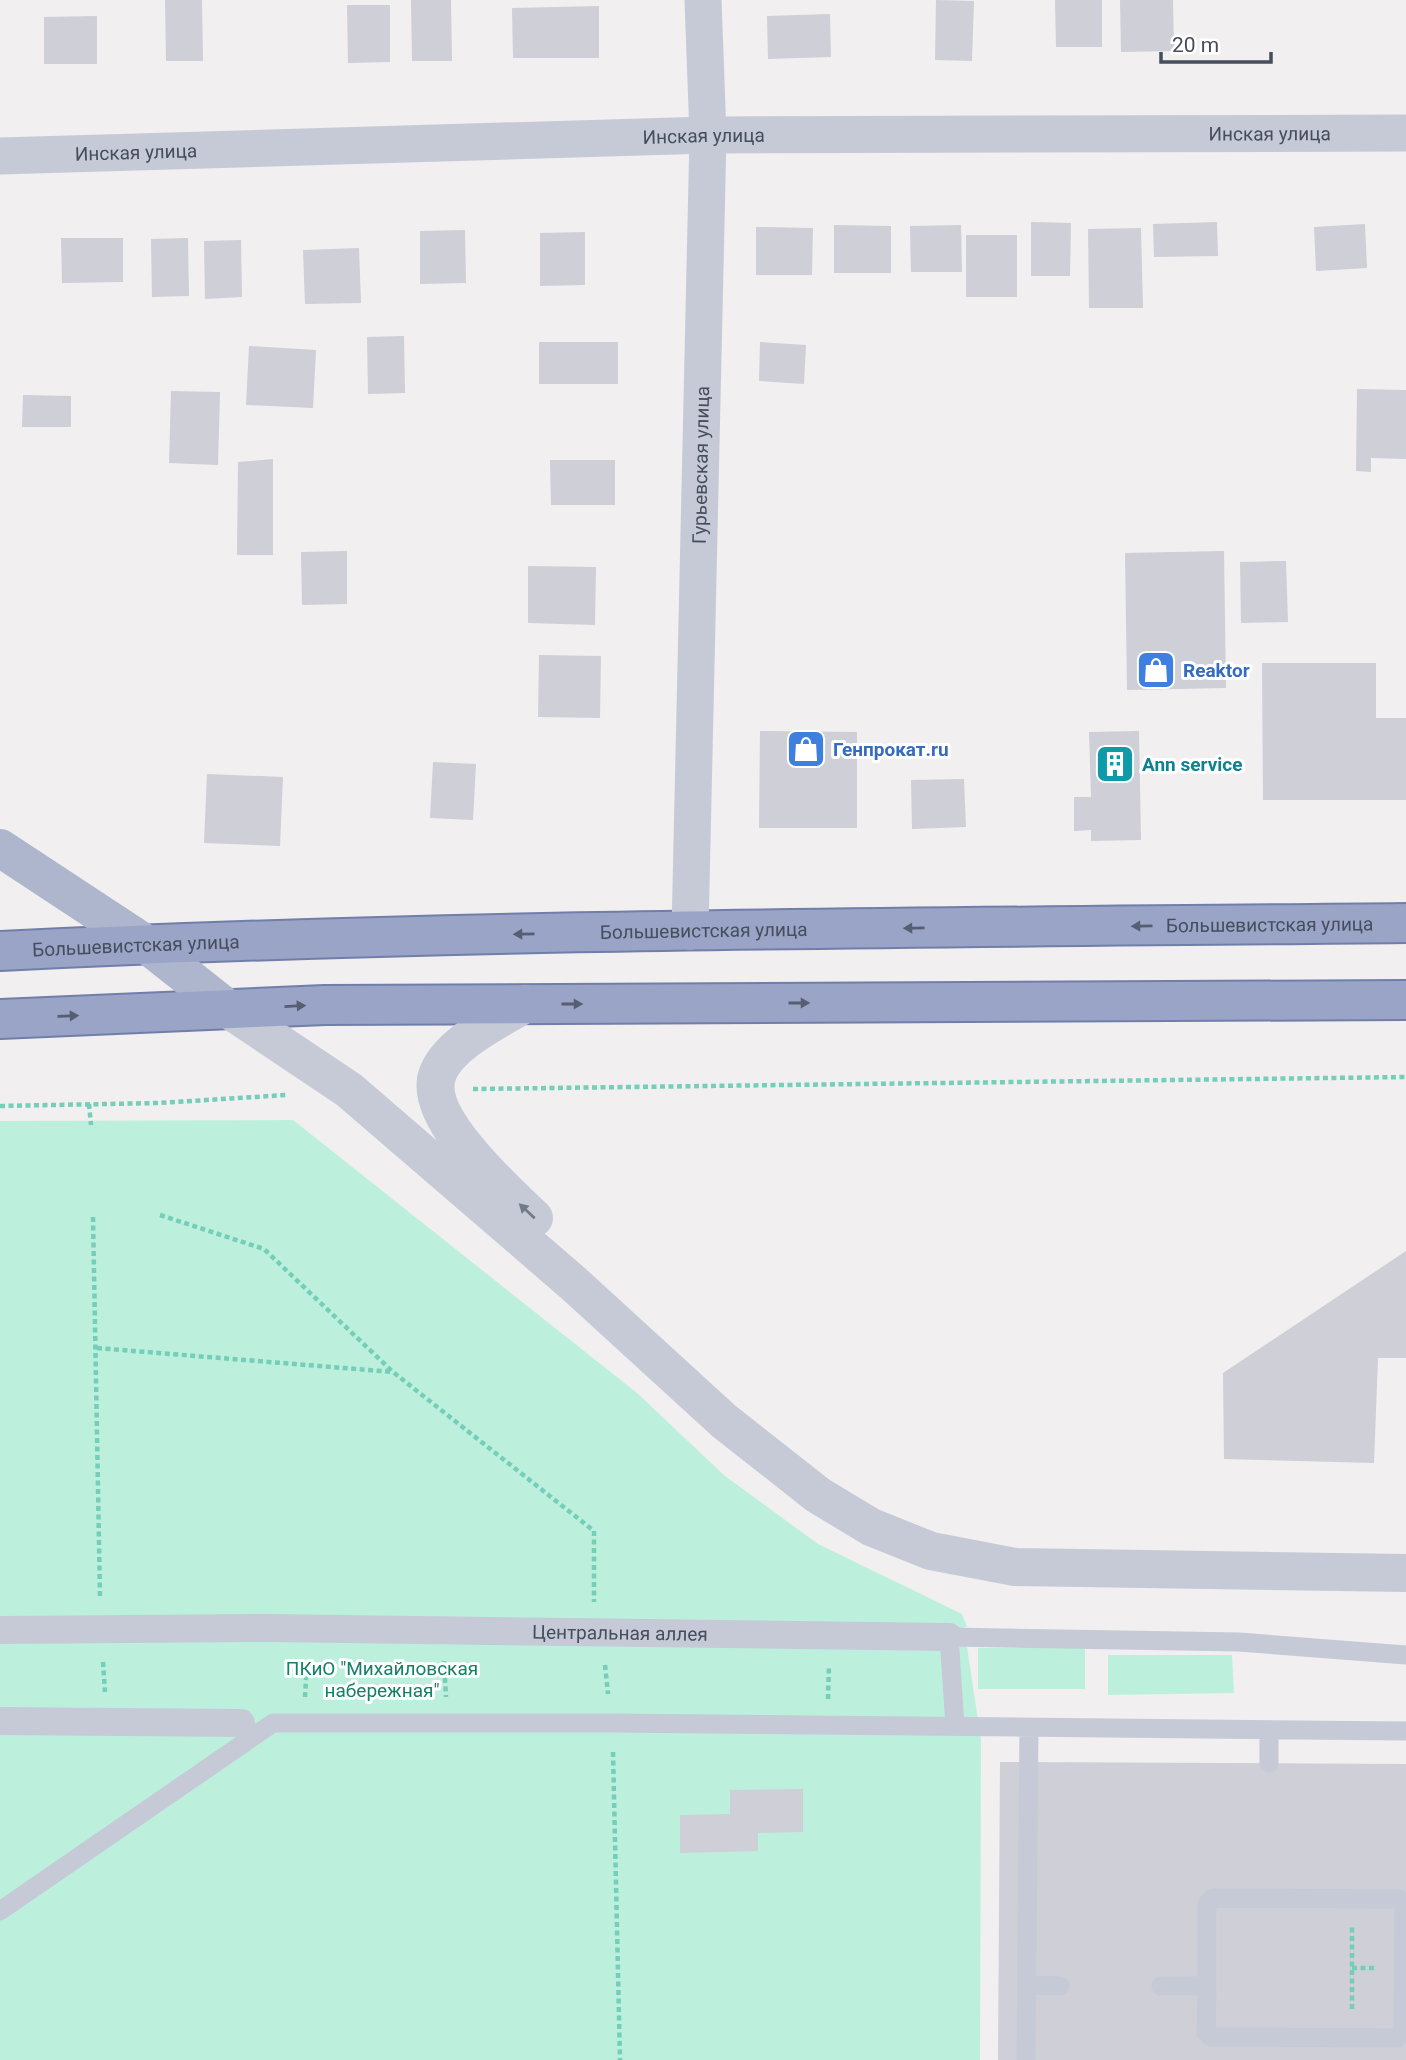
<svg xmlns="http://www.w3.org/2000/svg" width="1406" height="2060" viewBox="0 0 1406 2060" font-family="Roboto,sans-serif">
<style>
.green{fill:#bcf0dd}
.building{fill:#cecfd7}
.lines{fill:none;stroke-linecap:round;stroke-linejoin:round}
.trunk-casing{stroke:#717eaa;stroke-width:42}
.path{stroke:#74ceb8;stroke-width:4.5;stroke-dasharray:5 3.5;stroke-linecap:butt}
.service{stroke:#c5cad6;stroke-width:19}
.pedestrian{stroke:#c5cad6;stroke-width:28}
.minor{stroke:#c5cad6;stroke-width:37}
.tertiary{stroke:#c5cad6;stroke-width:38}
.primary{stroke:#aeb6ce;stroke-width:38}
.trunk{stroke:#9aa4c6;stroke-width:38}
.oneway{fill:#575e72}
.oneway2{fill:#727987}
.labels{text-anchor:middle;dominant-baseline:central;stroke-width:6;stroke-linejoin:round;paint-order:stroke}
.street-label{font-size:19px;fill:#464d5d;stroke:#fff}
.shop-label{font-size:19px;font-weight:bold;fill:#366cbe;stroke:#fff;text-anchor:start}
.culture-label{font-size:19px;font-weight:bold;fill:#0d838f;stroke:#fff;text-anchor:start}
.park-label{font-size:19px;fill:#158064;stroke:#fff}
</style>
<rect width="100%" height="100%" fill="#f1efef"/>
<!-- green -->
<path class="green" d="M293 1120 637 1393 725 1476 818 1544 962 1614 967 1627H964L981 1740 980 2060H0V1121Z
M978 1648H1085V1689H978Z
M1108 1655H1232L1234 1693 1108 1695Z"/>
<!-- building -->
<path class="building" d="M165 0H202L203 61H166Z
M411 0H451L452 61H412Z
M936 0 974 1 972 61 935 60Z
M1055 0H1102V47H1056Z
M1120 0H1173L1174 51 1121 52Z
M347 5H390V62L348 63Z
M599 6V58H513L512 8Z
M830 14 831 57 768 59 767 16Z
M97 16V64H44V17Z
M1031 222 1071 223 1070 276H1031Z
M1217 222 1218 256 1154 257 1153 224Z
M1365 224 1367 268 1316 271 1314 227Z
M834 225 891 226V273H834Z
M961 225 962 272H911L910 226Z
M756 227 813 228 812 275H756Z
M1141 228 1143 308H1089L1088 229Z
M465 230 466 283 420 284V231Z
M585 232V285L540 286V233Z
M966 235H1017V297H966Z
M61 238H123V282L62 283Z
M188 238 189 296 152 297 151 239Z
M241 240 242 297 205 299 204 241Z
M359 248 361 303 305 304 303 250Z
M404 336 405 393 368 394 367 337Z
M539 342H618V384H539Z
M760 342 806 345 804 384 759 381Z
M249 346 316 350 313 408 246 405Z
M1357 389 1406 390V459L1371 458V472L1356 471Z
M171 391 220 392 218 465 169 463Z
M23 395 71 396V427H22Z
M273 459V555H237L238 462Z
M550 460H615V505H551Z
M347 551V604L302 605 301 552Z
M1224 551 1226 688 1127 690 1125 553Z
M1286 561 1288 622 1241 623 1240 562Z
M528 566 596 567 595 625 528 623Z
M539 655 601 656 600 718 538 717Z
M1262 663H1376V718H1406V800H1263Z
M760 731 857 732V828H759Z
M1139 731 1141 840 1091 841V830L1074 831V797H1091L1089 732Z
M433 762 476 764 473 820 430 818Z
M207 774 283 777 280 846 204 843Z
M964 779 966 827 912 829 911 780Z
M1406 1251V1358H1378L1374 1463 1224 1459 1223 1373Z
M1000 1762 1406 1764V2060H998Z
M803 1789V1832L758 1833V1851L680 1853V1815L730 1814V1790Z"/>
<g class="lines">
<!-- trunk casing -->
<g class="trunk-casing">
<g id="trunk">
<path id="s4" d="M0 951C468 928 937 928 1406 923"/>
<path d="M0 1019 325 1005 1406 1000"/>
</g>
</g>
<!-- path -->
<path class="path" d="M473 1089 1406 1077
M89 1104 91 1125
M0 1106 159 1103 286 1095
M160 1215 264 1249 393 1372 594 1531V1602
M93 1217 100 1597
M97 1348 393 1372
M444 1661 446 1697
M103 1662 105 1692
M605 1665 608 1694
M305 1697 307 1661
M828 1699 829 1666
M613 1752 620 2060
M1352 1968H1376
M1352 2009V1927"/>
<!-- service -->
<path class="service" d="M955 1726 949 1637 1239 1642 1406 1655
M1269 1763V1730
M0 1911 273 1723H611L1406 1731
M1027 1985 1060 1986
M1161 1986H1207V1904L1213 1898 1399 1899 1404 1904 1403 2032 1397 2038 1211 2037 1206 2032 1207 1986
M1026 2060 1029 1727"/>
<!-- pedestrian -->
<g class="pedestrian">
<path id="s1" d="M0 1630 269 1628 949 1637"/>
<path d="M0 1721 241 1723"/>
</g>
<!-- minor -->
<g class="minor">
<path id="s2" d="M0 156 708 135 1406 133"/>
<path id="s3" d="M690 931 708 135 703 0"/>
</g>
<!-- tertiary -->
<path class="tertiary" d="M525 1004C498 1020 450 1043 438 1073 420 1116 505 1190 534 1218
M228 1009 349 1090 573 1283 724 1421 818 1495 871 1527 931 1551 1015 1567 1406 1573"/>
<!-- primary -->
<path class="primary" d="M0 848 146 944 228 1009"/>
<!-- trunk -->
<use href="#trunk" class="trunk"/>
</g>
<!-- one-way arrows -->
<defs><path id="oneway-solid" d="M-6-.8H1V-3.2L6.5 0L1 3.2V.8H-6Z" transform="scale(1.75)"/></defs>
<g class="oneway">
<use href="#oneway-solid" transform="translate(1142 926) rotate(179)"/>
<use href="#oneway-solid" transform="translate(914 928) rotate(179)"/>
<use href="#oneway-solid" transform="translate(524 934) rotate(179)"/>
<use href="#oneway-solid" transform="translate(799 1003)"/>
<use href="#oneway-solid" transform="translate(572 1004)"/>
<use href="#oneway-solid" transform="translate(295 1006) rotate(-3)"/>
<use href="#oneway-solid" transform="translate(68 1016) rotate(-2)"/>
</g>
<use class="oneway2" href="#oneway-solid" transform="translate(527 1211) rotate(-137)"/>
<!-- icons -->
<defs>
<g id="shop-square" transform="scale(2.0125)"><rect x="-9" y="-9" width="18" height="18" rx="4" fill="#3f7fe0" stroke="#fff"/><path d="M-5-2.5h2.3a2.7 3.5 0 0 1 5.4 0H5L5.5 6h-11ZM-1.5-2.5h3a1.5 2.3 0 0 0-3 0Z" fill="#fff"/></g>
<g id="building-square" transform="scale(2.0125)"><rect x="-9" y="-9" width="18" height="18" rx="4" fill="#0f9aa8" stroke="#fff"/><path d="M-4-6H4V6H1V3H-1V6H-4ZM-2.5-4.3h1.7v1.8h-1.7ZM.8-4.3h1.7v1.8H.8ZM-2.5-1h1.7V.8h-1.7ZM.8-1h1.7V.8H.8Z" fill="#fff"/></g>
</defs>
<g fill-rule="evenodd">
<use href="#shop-square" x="1156" y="670"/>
<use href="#shop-square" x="806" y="749"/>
<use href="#building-square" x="1115" y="764"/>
</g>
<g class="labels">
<!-- street labels -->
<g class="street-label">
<text stroke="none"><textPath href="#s2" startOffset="1270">Инская улица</textPath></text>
<text stroke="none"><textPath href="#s2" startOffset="704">Инская улица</textPath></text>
<text stroke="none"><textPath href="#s2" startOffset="136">Инская улица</textPath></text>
<text stroke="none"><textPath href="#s3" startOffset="466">Гурьевская улица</textPath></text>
<text stroke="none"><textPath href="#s4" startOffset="1270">Большевистская улица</textPath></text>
<text stroke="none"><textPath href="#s4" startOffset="704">Большевистская улица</textPath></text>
<text stroke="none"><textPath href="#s4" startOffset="136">Большевистская улица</textPath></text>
<text stroke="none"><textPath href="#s1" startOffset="620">Центральная аллея</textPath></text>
</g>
<!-- shop labels -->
<g class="shop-label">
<text x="1183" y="670">Reaktor</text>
<text x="833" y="749">Генпрокат.ru</text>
</g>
<!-- culture labels -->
<g class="culture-label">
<text x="1142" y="764">Ann service</text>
</g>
<!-- park labels -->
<g class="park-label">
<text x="382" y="1668">ПКиО "Михайловская<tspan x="382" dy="22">набережная"</tspan></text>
</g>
</g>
<!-- scale -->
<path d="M1161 52v10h110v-10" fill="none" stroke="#464d5d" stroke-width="3.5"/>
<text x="1172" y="52" font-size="21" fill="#464d5d" stroke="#ffffff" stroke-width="5" paint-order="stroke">20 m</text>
</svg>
